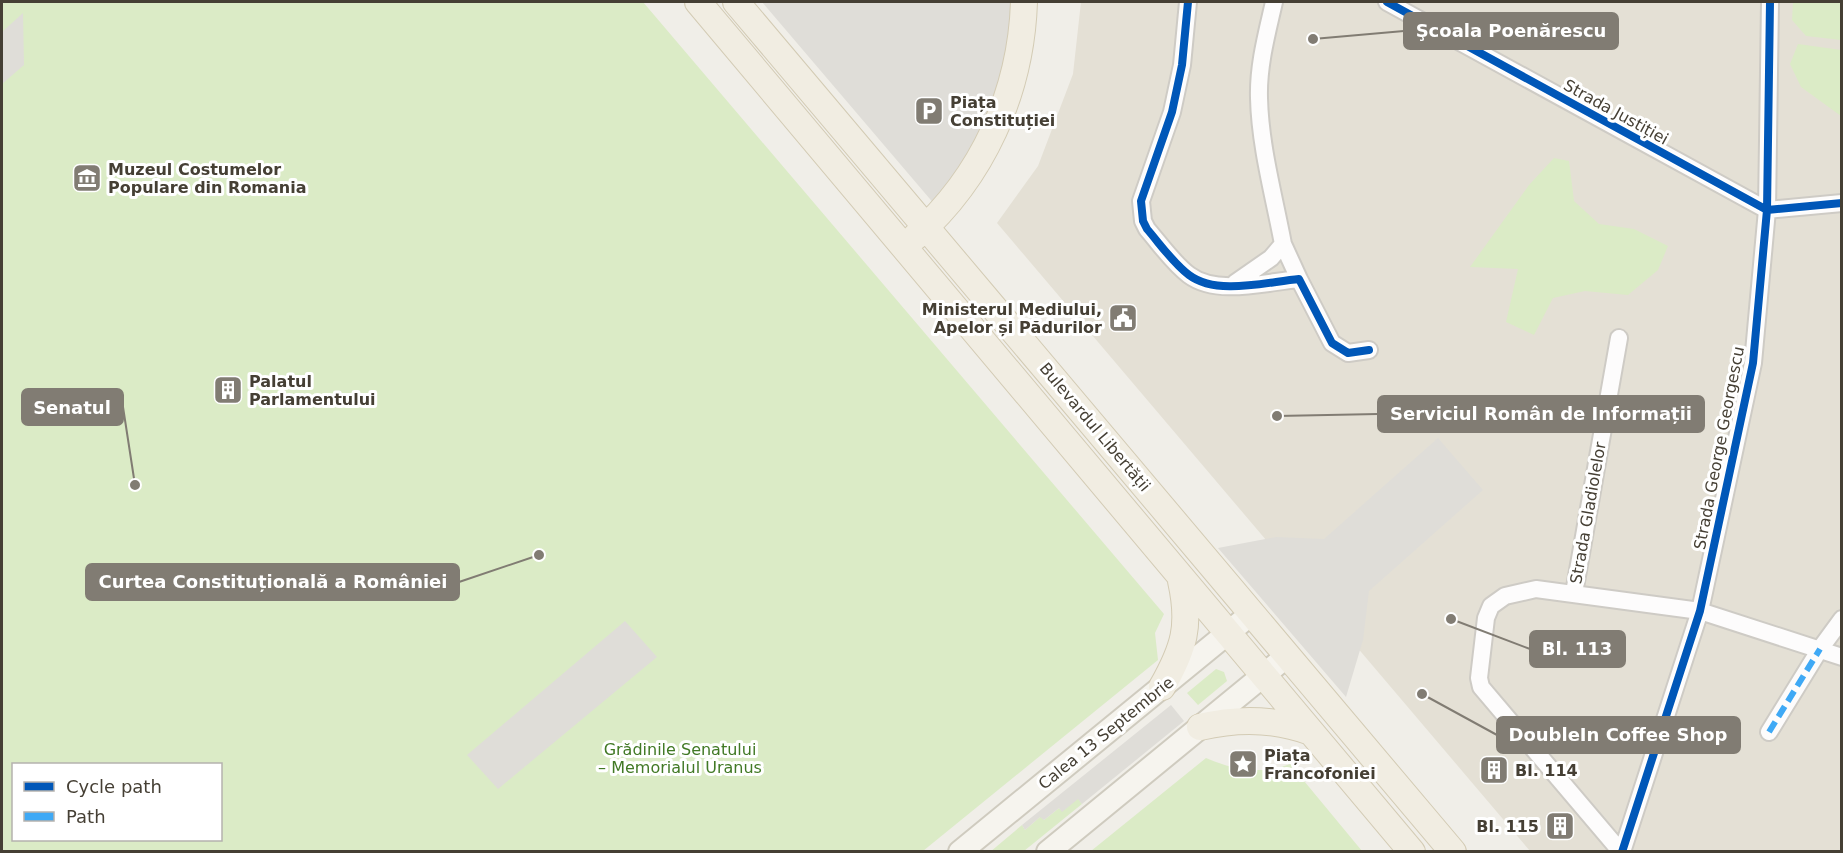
<svg xmlns="http://www.w3.org/2000/svg" width="1843" height="853" viewBox="0 0 1843 853" font-family="'DejaVu Sans',sans-serif">
<style>
.residential{fill:#e4e0d5}
.green{fill:#dbebc6;fill-rule:evenodd}
.parking{fill:#dfddd8}
.lines{fill:none;stroke-linecap:round;stroke-linejoin:round}
.street-casing{stroke:#cecbc5;stroke-width:20}
.secondary-casing{stroke:#cfcbbf;stroke-width:26}
.primary-casing{stroke:#d3cbb4;stroke-width:28}
.street{stroke:#fdfcfc;stroke-width:16}
.secondary{stroke:#f6f4ee;stroke-width:22}
.primary{stroke:#f1ede2;stroke-width:26}
.quiet{stroke:#3fa9f5;stroke-width:6;stroke-dasharray:12 6;stroke-linecap:butt}
.cycleway-casing{stroke:#fff;stroke-width:11}
.cycleway{stroke:#0057b8;stroke-width:8}
.labels{text-anchor:middle;dominant-baseline:central;stroke-width:6;stroke-linejoin:round;paint-order:stroke}
.poi-label{font-size:16px;font-weight:bold;fill:#453f34;stroke:#fff;text-anchor:start}
.street-label{font-size:16px;fill:#453f34;stroke:#fff}
.park-label{font-size:16px;fill:#417925;stroke:#fff}
.leader{fill:none;stroke:#817c73;stroke-width:2}
.callout-dot{fill:#817c73;stroke:#fff;stroke-width:2}
.callout{fill:#817c73;stroke:#817c73;stroke-width:2}
.callout-label{font-size:18px;text-anchor:middle;font-weight:bold;fill:#fff}
</style>
<rect width="100%" height="100%" fill="#f0eee8"/>
<!-- residential -->
<path class="residential" d="M1081 2H1841V851H1530L997 223 1038 166 1073 74Z"/>
<!-- green -->
<path class="green" d="M2 2H643L1164 614 1155 633 1158 660 923 851 2 852ZM14 764H220V840H14Z
M1793 2H1841V40L1806 36 1792 20Z
M1798 44 1841 50V116L1801 87 1790 64Z
M1554 158 1569 161 1574 201 1599 224 1634 229 1668 246 1658 270 1628 295 1585 291 1553 298 1534 335 1506 322 1518 269 1470 267 1529 185Z
M1216 669 1224 672 1227 681 1198 705 1187 693Z
M1206 758C1234 770 1261 775 1290 764L1362 851H1091Z
M1078 798 1082 804 1024 851 990 852 1022 825 1025 830 1041 816 1044 820 1059 808 1062 811Z"/>
<!-- parking -->
<path class="parking" d="M762 2H1024L1014 75 941 212Z
M23 13 24 65 2 84V32Z
M1438 438 1483 490 1369 591 1363 640 1346 697 1218 548 1276 537 1324 539Z
M625 621 657 657 498 789 467 755Z
M1171 705 1184 721 1082 804 1078 799 1062 812 1059 808 1044 820 1040 817 1025 830 1022 825Z"/>
<g class="lines">
<!-- street casing -->
<g class="street-casing">
<path id="street" d="M1188 2 1182 65 1172 112 1141 201 1143 221 1147 229C1160 244 1173 263 1189 275 1217 296 1266 282 1299 279L1332 343 1348 353 1369 350
M1387 2 1767 210 1842 203
M1283 244 1299 279
M1235 283 1271 258 1283 244C1274 196 1260 146 1259 98 1258 65 1267 33 1274 2
M1574 593 1619 338
M1769 732 1820 649 1842 619
M1621 852 1481 687 1479 678 1486 618 1491 606 1505 596 1536 589 1700 611 1842 657
M1622 852 1700 611 1753 363 1767 210 1770 2"/>
</g>
<!-- secondary casing -->
<g class="secondary-casing">
<path id="secondary" d="M960 852 1251 614
M1048 852 1287 656"/>
</g>
<!-- primary casing -->
<g class="primary-casing">
<path id="primary" d="M698 2 1412 852
M736 2 1453 852
M915 237C983 177 1021 92 1024 2
M1162 687C1184 648 1191 626 1181 581
M1200 727C1238 718 1274 718 1311 732"/>
</g>
<!-- street -->
<use href="#street" class="street"/>
<!-- secondary -->
<use href="#secondary" class="secondary"/>
<!-- primary -->
<use href="#primary" class="primary"/>
<!-- quiet -->
<path class="quiet" d="M1769 732 1820 649"/>
<!-- cycleway casing -->
<g class="cycleway-casing">
<path id="cycleway" d="M1188 2 1182 65 1172 112 1141 201 1143 221 1147 229C1160 244 1173 263 1189 275 1217 296 1266 282 1299 279L1332 343 1348 353 1369 350
M1387 2 1767 210 1842 203
M1622 852 1700 611 1753 363 1767 210 1770 2"/>
</g>
<!-- cycleway -->
<use href="#cycleway" class="cycleway"/>
</g>
<!-- icons -->
<defs>
<g id="parking-square" transform="scale(1.5)"><rect x="-9" y="-9" width="18" height="18" rx="4" fill="#817c73" stroke="#fff"/><path d="M-3.5-5.5H1a3.5 3.5 0 0 1 0 7H-1V5.5H-3.5ZM-1-3.4V-.6H.8a1.4 1.4 0 0 0 0-2.8Z" fill="#fff"/></g>
<g id="museum-square" transform="scale(1.5)"><rect x="-9" y="-9" width="18" height="18" rx="4" fill="#817c73" stroke="#fff"/><path d="M0-6L6-3V-2H-6V-3ZM-5-1h2V3h-2ZM-1-1h2V3h-2ZM3-1h2V3H3ZM-6 4H6V6H-6Z" fill="#fff"/></g>
<g id="civic-square" transform="scale(1.5)"><rect x="-9" y="-9" width="18" height="18" rx="4" fill="#817c73" stroke="#fff"/><path d="M-.6-6.5H3V-4.5H.6V-3L4-1V1h2V6H-6V1h2V-1L-.6-3ZM-1.2 2.5V6h2.4V2.5Z" fill="#fff"/></g>
<g id="building-square" transform="scale(1.5)"><rect x="-9" y="-9" width="18" height="18" rx="4" fill="#817c73" stroke="#fff"/><path d="M-4-6H4V6H1V3H-1V6H-4ZM-2.5-4.3h1.7v1.8h-1.7ZM.8-4.3h1.7v1.8H.8ZM-2.5-1h1.7V.8h-1.7ZM.8-1h1.7V.8H.8Z" fill="#fff"/></g>
<g id="sight-square" transform="scale(1.5)"><rect x="-9" y="-9" width="18" height="18" rx="4" fill="#817c73" stroke="#fff"/><path d="M0-6L1.8-2.2L6-1.7L2.9 1.2L3.7 5.4L0 3.3L-3.7 5.4L-2.9 1.2L-6-1.7L-1.8-2.2Z" fill="#fff"/></g>
</defs>
<g fill-rule="evenodd">
<use href="#parking-square" x="929" y="111"/>
<use href="#museum-square" x="87" y="178"/>
<use href="#civic-square" x="1123" y="318"/>
<use href="#building-square" x="228" y="390"/>
<use href="#sight-square" x="1243" y="764"/>
<use href="#building-square" x="1494" y="770"/>
<use href="#building-square" x="1560" y="826"/>
</g>
<g class="labels">
<!-- poi labels -->
<g class="poi-label">
<text x="950" y="102">Piața<tspan x="950" dy="18">Constituției</tspan></text>
<text x="108" y="169">Muzeul Costumelor<tspan x="108" dy="18">Populare din Romania</tspan></text>
<text x="1102" y="309" text-anchor="end">Ministerul Mediului,<tspan x="1102" dy="18">Apelor și Pădurilor</tspan></text>
<text x="249" y="381">Palatul<tspan x="249" dy="18">Parlamentului</tspan></text>
<text x="1264" y="755">Piața<tspan x="1264" dy="18">Francofoniei</tspan></text>
<text x="1515" y="770">Bl. 114</text>
<text x="1539" y="826" text-anchor="end">Bl. 115</text>
</g>
<!-- street labels -->
<g class="street-label">
<text transform="translate(1616 112) rotate(29)">Strada Justiției</text>
<text transform="translate(1095 427) rotate(50)">Bulevardul Libertății</text>
<text transform="translate(1719 448) rotate(-79)">Strada George Georgescu</text>
<text transform="translate(1588 513) rotate(-80)">Strada Gladiolelor</text>
<text transform="translate(1106 733) rotate(-39)">Calea 13 Septembrie</text>
</g>
<!-- park labels -->
<g class="park-label">
<text x="680" y="749">Grădinile Senatului<tspan x="680" dy="18">– Memorialul Uranus</tspan></text>
</g>
</g>
<!-- callouts -->
<path class="leader" d="M1313 39L1404 31M135 485L123 407M1277 416L1378 414M539 555L459 582M1451 619L1530 649M1422 694L1497 735"/>
<g class="callout-dot">
<circle cx="1313" cy="39" r="6"/>
<circle cx="135" cy="485" r="6"/>
<circle cx="1277" cy="416" r="6"/>
<circle cx="539" cy="555" r="6"/>
<circle cx="1451" cy="619" r="6"/>
<circle cx="1422" cy="694" r="6"/>
</g>
<g class="callout">
<rect x="1404" y="13" width="214" height="36" rx="6"/>
<rect x="22" y="389" width="101" height="36" rx="6"/>
<rect x="1378" y="396" width="326" height="36" rx="6"/>
<rect x="86" y="564" width="373" height="36" rx="6"/>
<rect x="1530" y="631" width="95" height="36" rx="6"/>
<rect x="1497" y="717" width="243" height="36" rx="6"/>
</g>
<g class="callout-label">
<text x="1511" y="37">Şcoala Poenărescu</text>
<text x="72" y="414">Senatul</text>
<text x="1541" y="420">Serviciul Român de Informații</text>
<text x="273" y="588">Curtea Constituțională a României</text>
<text x="1577" y="655">Bl. 113</text>
<text x="1618" y="741">DoubleIn Coffee Shop</text>
</g>
<!-- border -->
<rect width="1843" height="853" fill="none" stroke="#453f34" stroke-width="6"/>
<!-- legend -->
<rect x="12" y="763" width="210" height="78" fill="#ffffff" stroke="#b5b2ae" stroke-width="1.5"/>
<rect x="24" y="782" width="30" height="9" fill="#0057b8" stroke="#b5b2ae" stroke-width="1.5"/>
<text x="66" y="793" font-size="18" fill="#453f34">Cycle path</text>
<rect x="24" y="812" width="30" height="9" fill="#3fa9f5" stroke="#b5b2ae" stroke-width="1.5"/>
<text x="66" y="823" font-size="18" fill="#453f34">Path</text>
</svg>
